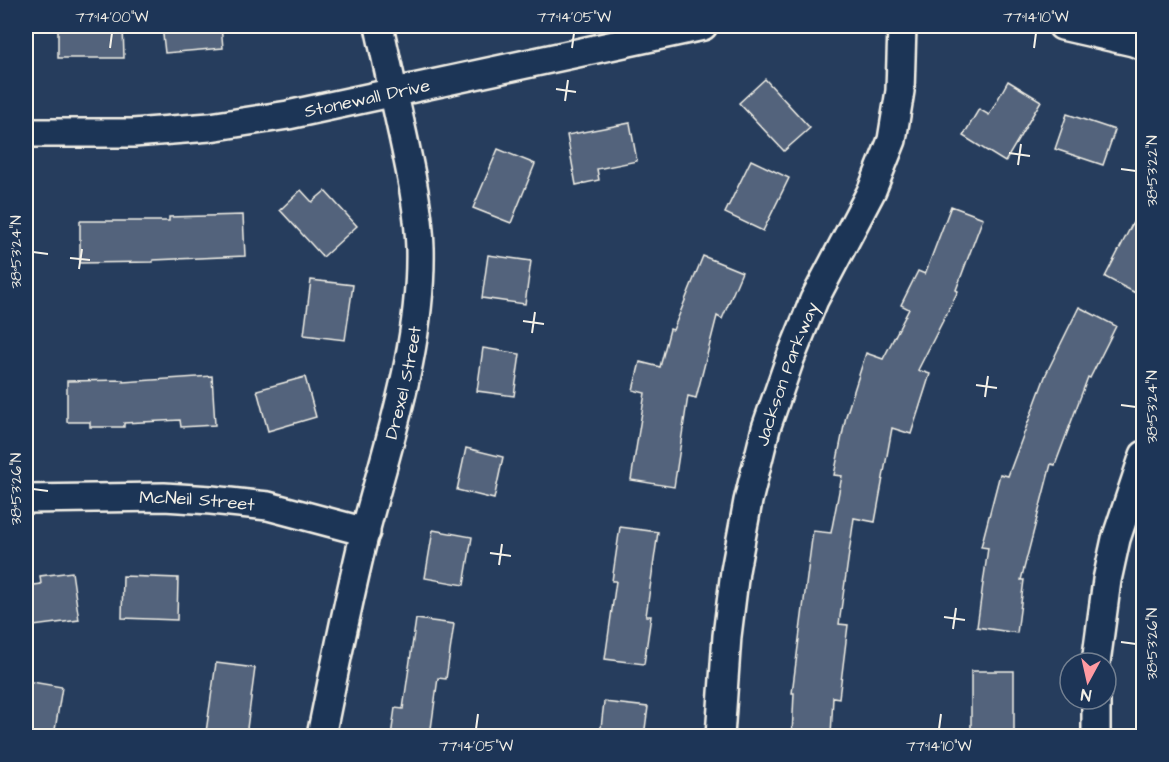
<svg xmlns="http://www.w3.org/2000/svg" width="1169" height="762" font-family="'Architects Daughter',sans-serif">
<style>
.building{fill:#52647b;stroke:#f4f1e8;stroke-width:1.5}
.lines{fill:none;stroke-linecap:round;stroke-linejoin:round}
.minor-casing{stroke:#f4f1e8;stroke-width:32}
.minor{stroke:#1d3557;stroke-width:27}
.ticks{fill:none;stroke:#f4f1e8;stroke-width:2}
.labels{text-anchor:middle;stroke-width:4.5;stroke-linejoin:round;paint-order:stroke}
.street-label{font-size:18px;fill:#f4f1e8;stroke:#1d3557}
.neatline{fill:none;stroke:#f4f1e8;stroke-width:2}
.ticks-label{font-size:15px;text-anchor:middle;fill:#f4f1e8}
</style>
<rect width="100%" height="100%" fill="#263d5d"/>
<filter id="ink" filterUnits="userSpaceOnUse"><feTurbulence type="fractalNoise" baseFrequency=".0167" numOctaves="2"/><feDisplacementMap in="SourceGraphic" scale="12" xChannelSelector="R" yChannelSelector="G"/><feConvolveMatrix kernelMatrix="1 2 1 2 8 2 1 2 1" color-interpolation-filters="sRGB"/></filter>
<g filter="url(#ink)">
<g class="building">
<polygon points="58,26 123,26 124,58 58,58"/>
<polygon points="162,26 221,26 223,48 165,53"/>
<polygon points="765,79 810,128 784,151 739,103"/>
<polygon points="1008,81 1041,101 1005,162 963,136 979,109 989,115"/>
<polygon points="1067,114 1115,130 1103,165 1055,149"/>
<polygon points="630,123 637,161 597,169 599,180 576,185 567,135"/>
<polygon points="498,149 535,164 511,223 473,208"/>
<polygon points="751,160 789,178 763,231 725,213"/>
<polygon points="301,190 312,202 325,191 357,226 323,257 280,210"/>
<polygon points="1143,203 1143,297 1105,277"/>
<polygon points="951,206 983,218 956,290 958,291 918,370 930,374 911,434 892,428 875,522 854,518 839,624 848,625 839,698 833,697 831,736 792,736 794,693 792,693 813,531 831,533 842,476 834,475 846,416 866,353 883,359 909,309 901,305 918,271 925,274"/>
<polygon points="243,215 245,256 153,260 153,262 80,263 80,221 169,221 169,217"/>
<polygon points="488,255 531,261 525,304 482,298"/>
<polygon points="703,256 742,272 722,319 717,316 696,398 688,396 674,487 631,480 645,393 633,390 640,362 660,367 670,329 673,330"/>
<polygon points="311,280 353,285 345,340 304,335"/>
<polygon points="1079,307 1116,326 1090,378 1088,377 1055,465 1051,464 1021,580 1024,580 1017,633 977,627 988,548 981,547 1000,474 1008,476 1046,374"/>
<polygon points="483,348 520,354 514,396 477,391"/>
<polygon points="212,376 215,425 181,427 180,420 124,423 124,427 90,427 90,422 67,422 67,381 123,380 123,382"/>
<polygon points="305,377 316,417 268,431 257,390"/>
<polygon points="466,448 503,457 494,499 457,490"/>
<polygon points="620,527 658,532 646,616 651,616 644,664 605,659 616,581 612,581"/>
<polygon points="433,530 472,537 464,585 425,578"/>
<polygon points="72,572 79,620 26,627 26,586 41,584 40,576"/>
<polygon points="123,576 178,578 177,620 122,618"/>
<polygon points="416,619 454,624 446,679 438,678 430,736 391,736 395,708 403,709"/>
<polygon points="216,663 255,668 246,736 206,732"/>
<rect x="971" y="671" width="43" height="65"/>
<polygon points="26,681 62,687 54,736 26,734"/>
<polygon points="604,702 648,707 644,736 600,736"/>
</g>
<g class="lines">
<defs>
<g id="minor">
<polyline points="1062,26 1133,42 1144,46"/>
<path id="s1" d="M26,133H133L210,127L288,115L703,26"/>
<path id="s2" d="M26,499L164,497L211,500L268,506L366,532"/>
<polyline points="1096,663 1107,580 1116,539 1144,455"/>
<polyline points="1096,699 1096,736"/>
<path id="s3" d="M321,736C335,668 348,600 365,532C389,439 422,347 420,248C419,211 411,173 403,136C395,99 387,62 379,26"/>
<path id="s4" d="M720,736L727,636L735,571L748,501L766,428L790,359L814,300L872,190L892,140L900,91L902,26"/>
</g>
</defs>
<use href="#minor" class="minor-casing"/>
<use href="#minor" class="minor"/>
</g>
</g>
<path class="ticks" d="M110,48L112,33M572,48L574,33M1034,48L1036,33M556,89L576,92M565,101L568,80M1009,153L1030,156M1018,165L1021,144M1121,169L1136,171M33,252L48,254M70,258L90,260M79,269L82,249M523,321L544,324M532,333L535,312M976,385L997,388M985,397L988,376M1121,405L1136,407M33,489L48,491M490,553L511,556M499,565L502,544M944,617L965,620M953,629L956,608M1121,642L1136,644M476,729L478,714M939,729L941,714"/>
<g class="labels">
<g class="street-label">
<text dy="6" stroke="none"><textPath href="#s1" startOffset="344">Stonewall Drive</textPath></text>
<text dy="6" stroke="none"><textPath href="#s4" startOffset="370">Jackson Parkway</textPath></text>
<text dy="6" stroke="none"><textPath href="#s3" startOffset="363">Drexel Street</textPath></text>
<text dy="6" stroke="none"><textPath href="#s2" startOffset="171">McNeil Street</textPath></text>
</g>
</g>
<rect width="1169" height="762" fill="none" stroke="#1d3557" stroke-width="66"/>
<g transform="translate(1088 681) rotate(188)"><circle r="28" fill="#1d3557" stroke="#738091" stroke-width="1.5"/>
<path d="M0-4.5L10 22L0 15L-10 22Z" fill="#ff9aa2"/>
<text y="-9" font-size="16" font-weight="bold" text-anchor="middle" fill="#f4f1e8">N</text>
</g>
<rect x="33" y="33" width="1103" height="696" class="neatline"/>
<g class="ticks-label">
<text x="112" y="22">77°14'00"W</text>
<text x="574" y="22">77°14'05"W</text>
<text x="1036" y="22">77°14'10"W</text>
<text transform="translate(1152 171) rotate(-90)" y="5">38°53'22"N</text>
<text transform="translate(16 252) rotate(-90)" y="5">38°53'24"N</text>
<text transform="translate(1152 407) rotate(-90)" y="5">38°53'24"N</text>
<text transform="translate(16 489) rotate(-90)" y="5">38°53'26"N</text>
<text transform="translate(1152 644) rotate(-90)" y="5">38°53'26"N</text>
<text x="476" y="751">77°14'05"W</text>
<text x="939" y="751">77°14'10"W</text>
</g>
</svg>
